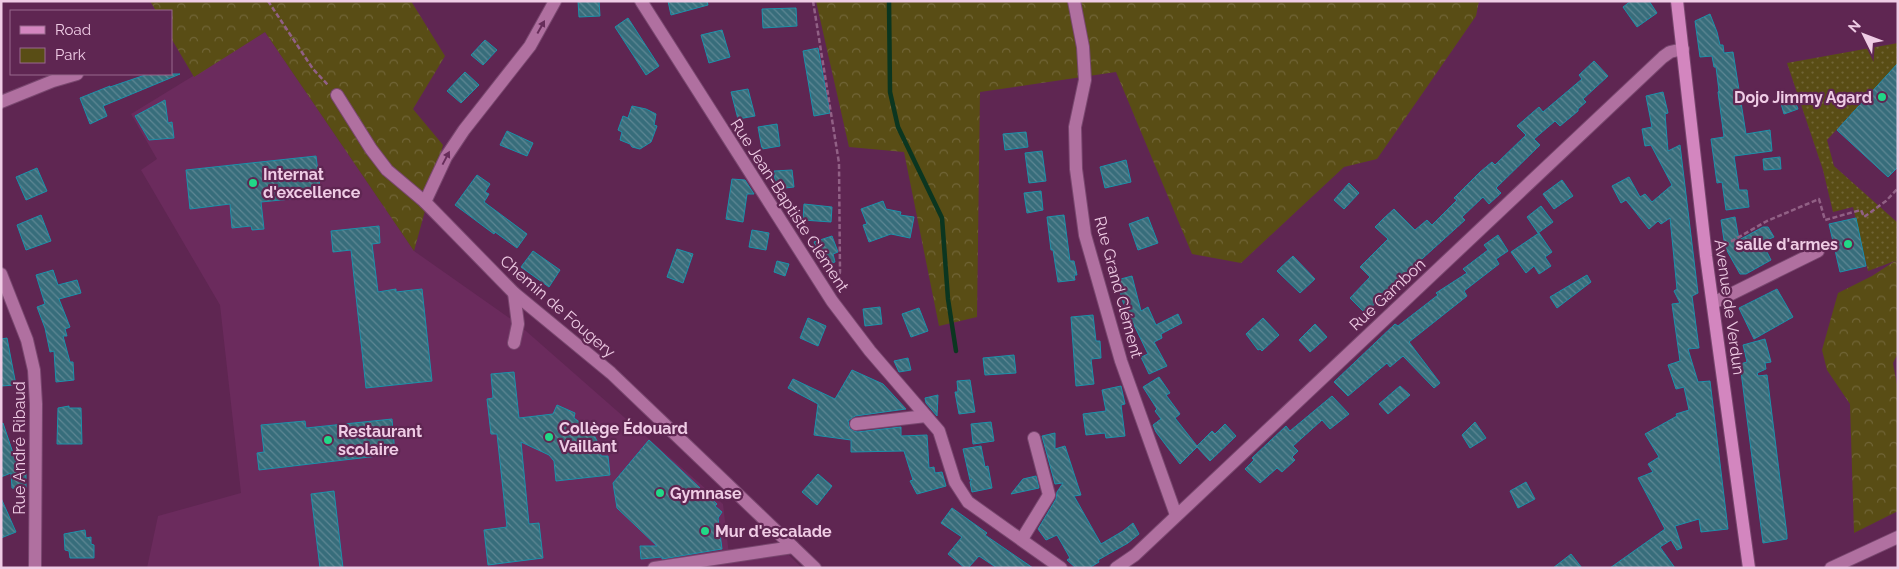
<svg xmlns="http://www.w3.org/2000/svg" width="1899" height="569" font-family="Raleway,sans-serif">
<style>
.built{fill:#6b2b5d}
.green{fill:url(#green-dots)}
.forest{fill:url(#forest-crowns)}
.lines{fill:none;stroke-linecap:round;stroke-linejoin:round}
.stream{stroke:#0b3620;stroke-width:4.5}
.building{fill:url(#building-back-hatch);stroke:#1c91aa}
.minor-casing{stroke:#79476f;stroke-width:14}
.major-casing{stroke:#79476f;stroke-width:14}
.path{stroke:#916085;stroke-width:2.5;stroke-dasharray:5 2.5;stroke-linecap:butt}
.minor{stroke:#b070a0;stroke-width:12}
.major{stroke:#d386bf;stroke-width:12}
.oneway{fill:#672d5a}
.poi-dot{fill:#21d887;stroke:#5f2652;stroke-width:2}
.labels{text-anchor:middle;stroke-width:4.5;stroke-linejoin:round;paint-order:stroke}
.poi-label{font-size:16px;font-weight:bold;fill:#efcce5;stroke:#5f2652;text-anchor:start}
.street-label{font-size:16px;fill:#efcce5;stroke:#5f2652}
</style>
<defs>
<pattern id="green-dots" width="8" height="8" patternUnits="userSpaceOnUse" patternTransform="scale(1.25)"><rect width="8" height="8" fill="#594d15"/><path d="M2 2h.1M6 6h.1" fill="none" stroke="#716537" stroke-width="1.8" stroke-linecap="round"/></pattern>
<pattern id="forest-crowns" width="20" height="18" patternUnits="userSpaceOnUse" patternTransform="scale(1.25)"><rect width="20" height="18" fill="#594d15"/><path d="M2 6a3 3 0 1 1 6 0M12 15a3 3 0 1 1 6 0" fill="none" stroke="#716537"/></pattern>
<pattern id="building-back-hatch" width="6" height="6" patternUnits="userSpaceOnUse" patternTransform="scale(1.25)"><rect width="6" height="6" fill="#376d7b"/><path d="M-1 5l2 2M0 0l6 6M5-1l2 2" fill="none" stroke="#5e8794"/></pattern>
</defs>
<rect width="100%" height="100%" fill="#5f2652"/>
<polygon class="built" points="265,32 414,251 518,324 723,504 730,563 788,554 802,568 147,568 158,516 241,493 220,305 141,170 157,159 131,114"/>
<polygon class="green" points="1898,43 1898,63 1827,140 1834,166 1898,223 1898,265 1895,261 1868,271 1853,207 1833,212 1823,170 1787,63"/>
<g class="forest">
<polygon points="150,1 411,1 445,56 413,109 443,145 414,251 265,32 194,77 171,38 171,11 156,11"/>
<polygon points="816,1 1479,1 1476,16 1377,159 1344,167 1241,263 1192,254 1116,72 980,92 977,317 939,326 904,152 849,147"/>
<polygon points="1895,261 1898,265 1898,353 1893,363 1898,391 1898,511 1854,533 1850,404 1827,370 1822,350 1838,293 1872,276"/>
</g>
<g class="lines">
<polyline class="stream" points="889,1 890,92 898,127 942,218 948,299 956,351"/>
</g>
<g class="building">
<polygon points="578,1 599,1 600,16 579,17"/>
<polygon points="668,1 707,1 708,5 671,15"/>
<polygon points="1631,1 1649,1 1657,13 1637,27 1623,7"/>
<polygon points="796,8 797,26 763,28 762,9"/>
<polygon points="1710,14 1717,32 1720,45 1723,45 1724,53 1733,52 1746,134 1770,130 1772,151 1734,156 1739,190 1747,190 1749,207 1726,210 1722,182 1717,183 1711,139 1724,137 1718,92 1719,91 1716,67 1714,67 1712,56 1700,57 1695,21"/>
<polygon points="628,18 659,66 646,75 615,27"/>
<polygon points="722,30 730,57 709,63 701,35"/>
<polygon points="485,40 497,50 483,65 471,55"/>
<polygon points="818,48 830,113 814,116 803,51"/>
<polygon points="1594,61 1608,76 1583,99 1586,102 1578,109 1578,111 1560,126 1555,121 1534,139 1540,145 1496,188 1501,193 1489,204 1483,197 1462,217 1465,220 1402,277 1407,282 1390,297 1386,293 1365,313 1350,298 1370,277 1360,267 1388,239 1375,227 1384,218 1394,209 1415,230 1427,220 1432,225 1457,200 1454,198 1480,172 1492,162 1495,165 1526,135 1517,126 1539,107 1543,112 1582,79 1579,75"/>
<polygon points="1898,63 1898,167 1888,177 1837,130"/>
<polygon points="465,72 479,85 461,103 447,91"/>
<polygon points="148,74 180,74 103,106 107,116 90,124 80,98 110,86 110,87"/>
<polygon points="748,89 755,116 738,119 731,92"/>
<polygon points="1663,92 1668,113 1665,114 1668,151 1680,145 1698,293 1692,296 1699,348 1688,349 1698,382 1710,381 1728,529 1701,532 1699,519 1675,526 1682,548 1677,550 1671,540 1660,547 1675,568 1610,568 1665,529 1638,478 1653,472 1648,464 1659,457 1645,434 1677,416 1676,414 1689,410 1684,387 1676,389 1668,365 1680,361 1672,304 1680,303 1674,291 1677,289 1670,218 1661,224 1658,221 1649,229 1626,200 1621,203 1612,186 1629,177 1640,197 1645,194 1652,202 1672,185 1651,145 1645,146 1642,129 1652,127 1646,96"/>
<polygon points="1793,96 1798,109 1784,114 1780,100"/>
<polygon points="165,100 168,123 172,122 174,138 149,140 135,116"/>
<polygon points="632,106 646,109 656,114 654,125 657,126 651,142 640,149 632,147 630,144 620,140 622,132 618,130 623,116 628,118"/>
<polygon points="777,124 780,146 762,149 758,127"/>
<polygon points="507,131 533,143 527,156 500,145"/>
<polygon points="1026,132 1028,147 1005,150 1003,134"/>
<polygon points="1042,151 1046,181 1029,183 1025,153"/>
<polygon points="316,156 321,196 261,202 264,229 252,230 251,226 232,228 230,204 190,209 186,170"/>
<polygon points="1780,157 1781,169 1764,170 1763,159"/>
<polygon points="1126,160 1131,182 1105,188 1100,167"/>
<polygon points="37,168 47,191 26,200 16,177"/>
<polygon points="792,170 794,187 776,189 774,171"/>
<polygon points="477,175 490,184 485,192 489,194 484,202 527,234 517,248 495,232 494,234 455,205"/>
<polygon points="732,179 745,180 754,194 747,194 743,222 726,219"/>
<polygon points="1562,180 1573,196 1554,209 1543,194"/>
<polygon points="1349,183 1359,193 1344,209 1334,200"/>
<polygon points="1041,191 1043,210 1027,213 1024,193"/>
<polygon points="883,201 886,209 901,212 900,215 914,217 910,238 891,234 869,242 863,225 867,224 861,209"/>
<polygon points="804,204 832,207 831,222 803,220"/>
<polygon points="1541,206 1553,222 1538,233 1527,217"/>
<polygon points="41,215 51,241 26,250 17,225"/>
<polygon points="1064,215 1070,261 1074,261 1077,275 1074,275 1075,280 1058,282 1053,250 1051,250 1047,217"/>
<polygon points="1148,217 1158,243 1138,250 1129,224"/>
<polygon points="1735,217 1739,240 1763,227 1768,227 1774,237 1762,242 1771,260 1746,274 1740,274 1725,247 1721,220"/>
<polygon points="1856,218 1866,266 1840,272 1829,224"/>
<polygon points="379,226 380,243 372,244 378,292 396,289 396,292 422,289 432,381 366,388 351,250 333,252 331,231"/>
<polygon points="752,230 769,233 766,250 749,247"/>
<polygon points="1539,233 1552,252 1545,257 1551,266 1539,274 1534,266 1526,273 1511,252"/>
<polygon points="1498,235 1508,251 1496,259 1499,264 1464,291 1467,296 1409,342 1440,383 1434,388 1403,356 1390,367 1387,363 1348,396 1334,382 1395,324 1398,326 1438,295 1436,293 1467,273 1463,269 1488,250 1484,245"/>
<polygon points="832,236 838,252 833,254 835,262 824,265 814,242"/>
<polygon points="677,249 693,254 683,283 667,277"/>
<polygon points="533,251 560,270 549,287 521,267"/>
<polygon points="1293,256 1315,279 1300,293 1277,271"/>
<polygon points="777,261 789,264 785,276 774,272"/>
<polygon points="53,270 58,285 77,280 81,293 59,299 70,327 65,329 67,336 63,336 70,362 73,362 74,380 56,382 54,351 50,352 45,328 37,307 45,304 36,275"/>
<polygon points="1587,275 1591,282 1557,308 1550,297"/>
<polygon points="1132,276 1141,311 1148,307 1156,325 1178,314 1182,323 1161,334 1162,338 1154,342 1167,366 1149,374 1141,357 1148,354 1123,302 1117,280"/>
<polygon points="1777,289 1793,317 1754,339 1739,308"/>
<polygon points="880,307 882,324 865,326 863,309"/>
<polygon points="919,308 928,331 911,337 902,314"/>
<polygon points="1093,315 1096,341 1100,341 1101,358 1091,359 1094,384 1076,386 1071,317"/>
<polygon points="808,318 826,326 818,346 800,338"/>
<polygon points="1263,318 1279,335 1262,351 1260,349 1258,350 1246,334"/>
<polygon points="1315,324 1327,337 1310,352 1299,340"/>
<polygon points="7,338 16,385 1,386 1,339"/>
<polygon points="1765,339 1771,362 1765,363 1766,369 1757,373 1758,376 1767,375 1787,535 1787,539 1763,543 1740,364 1747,362 1743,345"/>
<polygon points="1014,355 1016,373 985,375 983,358"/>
<polygon points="908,358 911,370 899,372 894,361"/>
<polygon points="852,370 883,384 906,409 855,416 848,421 850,429 857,432 901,427 901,436 927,435 929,468 934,467 935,473 942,472 946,486 917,494 910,481 913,480 904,451 851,452 851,440 814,435 818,404 788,388 793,379 835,399"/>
<polygon points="514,372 519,418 553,414 557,405 575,413 574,418 590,430 595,437 599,445 601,456 608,456 610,475 556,481 554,461 549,455 521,442 529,524 539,523 543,558 488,565 484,530 507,527 497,434 491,434 487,399 493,398 491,374"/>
<polygon points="1159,377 1170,393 1166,395 1180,414 1175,418 1197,446 1212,431 1215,434 1225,424 1236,436 1210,461 1197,447 1180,464 1156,432 1153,425 1161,419 1155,411 1157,409 1143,387"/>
<polygon points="970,380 975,412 959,414 955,392 958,392 957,381"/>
<polygon points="1121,386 1125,404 1121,405 1125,436 1106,438 1105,433 1086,435 1083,414 1106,411 1102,390"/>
<polygon points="1400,386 1410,395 1388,414 1379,404"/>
<polygon points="938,395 937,416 926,403 925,398"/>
<polygon points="1332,396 1349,414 1330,429 1322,420 1293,446 1298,451 1292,457 1295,460 1282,472 1277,468 1260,483 1245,469 1254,460 1252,458 1286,426 1290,431"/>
<polygon points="69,406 69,408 81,408 82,444 57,444 58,408"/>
<polygon points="392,419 395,454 259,470 257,453 264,452 261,425 305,421 306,428"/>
<polygon points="991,422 994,441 973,444 971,424"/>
<polygon points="1475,422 1486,438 1470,448 1462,435"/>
<polygon points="3,423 18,468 26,468 26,489 12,488 11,473 1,477 1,424"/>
<polygon points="1055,433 1055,449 1065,446 1081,495 1074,496 1101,544 1123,531 1133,523 1139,534 1128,543 1098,560 1099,562 1089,568 1076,568 1067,560 1070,558 1057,535 1046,540 1038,529 1056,499 1057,492 1063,483 1055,484 1042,436"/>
<polygon points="649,440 717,504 715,506 722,512 718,518 722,549 662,559 662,557 641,559 640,546 657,546 617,508 613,483"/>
<polygon points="981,446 985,467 988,466 992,488 972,492 970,482 972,479 970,480 963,449"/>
<polygon points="818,474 832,486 817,505 802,492"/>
<polygon points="1036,476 1039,488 1011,494 1023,479"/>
<polygon points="1526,482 1535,499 1518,508 1510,491"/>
<polygon points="334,491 343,568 320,568 311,494"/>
<polygon points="1,498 16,532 1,538"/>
<polygon points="952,508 987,533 985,535 1033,568 997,568 979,556 968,568 965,568 948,554 962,537 941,523"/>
<polygon points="85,530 86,538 91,537 91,544 94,545 94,558 70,558 69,551 65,550 64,534"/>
<polygon points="1571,554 1582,568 1553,568"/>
</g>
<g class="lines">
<defs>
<g id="minor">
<polyline points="641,1 832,301 870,351 939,431 955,482 968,502 1061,568"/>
<polyline points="1074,1 1083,47 1085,80 1075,127 1076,169 1085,235 1121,361 1176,515"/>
<polyline points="337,95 371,149 387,170 425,202 514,293 611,373 815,568"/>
<polyline points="1,102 53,81 77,74"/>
<polyline points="425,202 446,157 464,130 530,46 555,1"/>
<polyline points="1,274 27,340 34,370 36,404 35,568"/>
<polyline points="514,293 518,324 514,343"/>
<polyline points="1713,303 1818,251"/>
<polyline points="856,424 926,416"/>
<polyline points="1022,539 1049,495 1034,438"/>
<polyline points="654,568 793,547"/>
<polyline points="1116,568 1135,555 1663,57 1670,52 1683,49"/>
<polyline points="1831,568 1898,537"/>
</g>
<polyline id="major" points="1677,1 1706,256 1749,568"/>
</defs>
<use href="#minor" class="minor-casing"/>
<use href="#major" class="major-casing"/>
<g class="path">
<polyline points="268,1 313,69 328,85"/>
<polyline points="813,1 839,163 840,272 837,283"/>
<polyline points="1718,249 1767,221 1819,199 1825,220 1861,210 1864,217 1886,201 1898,188"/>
</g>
<use href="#minor" class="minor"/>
<use href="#major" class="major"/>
</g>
<defs><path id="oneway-solid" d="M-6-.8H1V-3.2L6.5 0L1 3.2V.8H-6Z" transform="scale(1.25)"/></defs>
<g class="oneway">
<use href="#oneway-solid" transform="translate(541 27) rotate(-61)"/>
<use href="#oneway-solid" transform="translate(446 158) rotate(-62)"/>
</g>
<g class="poi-dot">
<circle cx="1882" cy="97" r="5"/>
<circle cx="253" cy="183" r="5"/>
<circle cx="1848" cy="244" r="5"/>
<circle cx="549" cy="437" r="5"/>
<circle cx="328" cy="440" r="5"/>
<circle cx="660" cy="493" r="5"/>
<circle cx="705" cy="531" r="5"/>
</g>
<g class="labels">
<g class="poi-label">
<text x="1872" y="103" text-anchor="end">Dojo Jimmy Agard</text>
<text x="263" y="180">Internat<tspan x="263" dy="18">d'excellence</tspan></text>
<text x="1838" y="250" text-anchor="end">salle d'armes</text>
<text x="559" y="434">Collège Édouard<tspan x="559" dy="18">Vaillant</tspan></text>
<text x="338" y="437">Restaurant<tspan x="338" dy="18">scolaire</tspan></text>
<text x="670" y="499">Gymnase</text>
<text x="715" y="537">Mur d'escalade</text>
</g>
<g class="street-label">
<text transform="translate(790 205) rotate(57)" y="6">Rue Jean-Baptiste Clément</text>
<text transform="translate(1119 287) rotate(75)" y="6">Rue Grand Clément</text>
<text transform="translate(1387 294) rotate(-43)" y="6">Rue Gambon</text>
<text transform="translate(558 306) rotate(41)" y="6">Chemin de Fougery</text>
<text transform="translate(1730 307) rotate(82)" y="6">Avenue de Verdun</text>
<text transform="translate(19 448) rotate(-90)" y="6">Rue André Ribaud</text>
</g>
</g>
<rect width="1899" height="569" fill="none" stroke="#efcce5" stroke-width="5"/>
<rect x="10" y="10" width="162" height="65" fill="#5f2652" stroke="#99688d"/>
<rect x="20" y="26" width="25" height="8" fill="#d386bf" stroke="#99688d"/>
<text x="55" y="35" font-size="15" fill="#efcce5">Road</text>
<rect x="20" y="48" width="25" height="15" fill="#594d15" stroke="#99688d"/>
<text x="55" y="60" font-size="15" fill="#efcce5">Park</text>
<g transform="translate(1864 35) rotate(312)" stroke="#5f2652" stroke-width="4" paint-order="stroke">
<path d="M0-4L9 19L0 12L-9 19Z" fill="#efcce5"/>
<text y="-8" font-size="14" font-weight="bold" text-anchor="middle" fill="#efcce5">N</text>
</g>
</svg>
